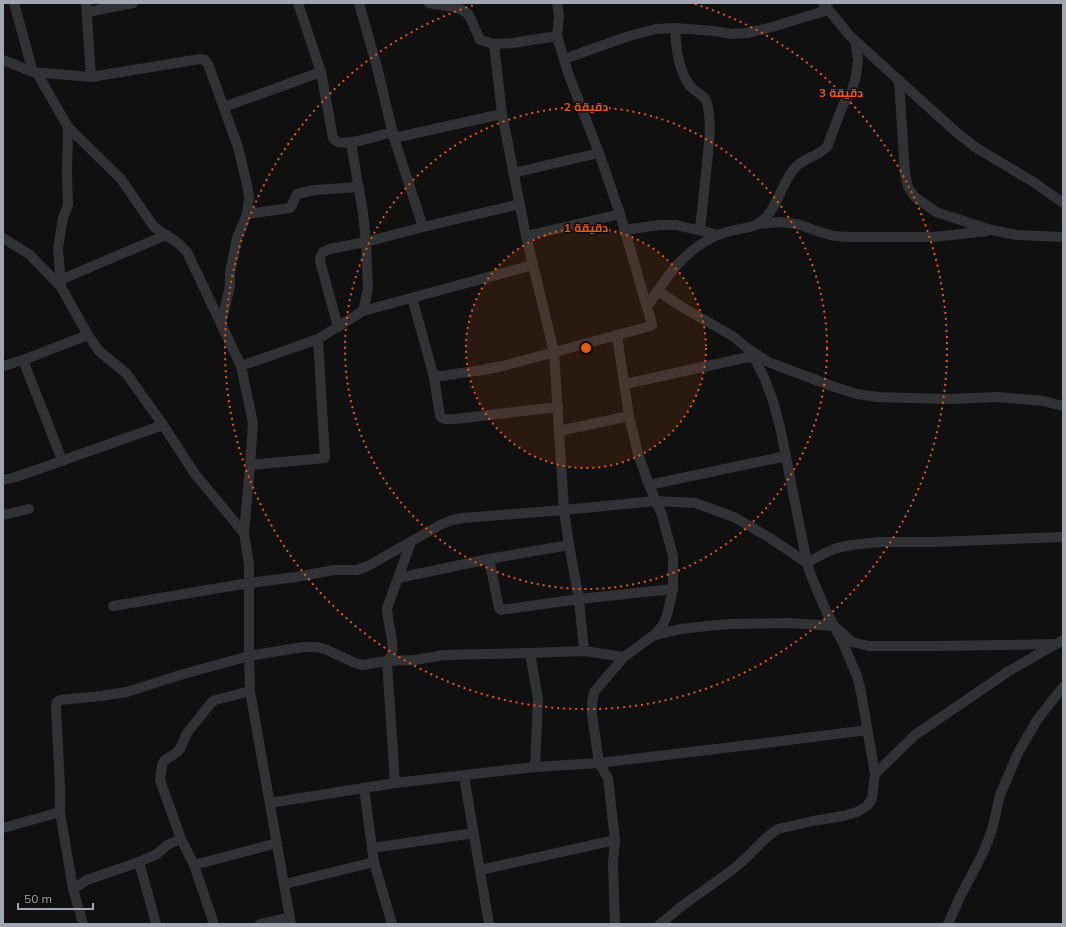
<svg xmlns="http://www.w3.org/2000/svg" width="1066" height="927" font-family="Mulish,Cairo,sans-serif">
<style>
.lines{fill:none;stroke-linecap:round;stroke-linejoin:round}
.street{stroke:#313236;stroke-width:10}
.ring{fill:none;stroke:#e8590c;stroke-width:2;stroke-dasharray:2 4}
.centre{fill:#e8590c;stroke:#0b0b0c;stroke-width:2}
.ring-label{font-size:12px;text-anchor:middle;font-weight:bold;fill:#e8590c;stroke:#0b0b0c;stroke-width:3;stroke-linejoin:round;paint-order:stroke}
</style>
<rect width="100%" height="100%" fill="#101011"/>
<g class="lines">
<g class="street">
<polyline points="14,3 33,72"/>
<polyline points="86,3 91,77"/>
<path d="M298,3L321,72L333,138C335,140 335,141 338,142C349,146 380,135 393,132"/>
<polyline points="359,3 377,67 394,138 423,227"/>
<path d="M429,3C442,7 458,4 469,15L480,40L494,44L513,43L557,36"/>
<polyline points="823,3 850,36 956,132 975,147 1035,183 1063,203"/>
<polyline points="87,12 133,3"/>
<path d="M675,28C676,47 678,70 690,86C695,92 705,95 707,103C712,121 709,144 707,163C705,186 702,208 700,230"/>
<polyline points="494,44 502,114 526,236 554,352 564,510 569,545 579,599 584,651"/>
<polyline points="564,59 629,36 656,29 675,28 713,31 732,34 747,33 765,29 828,10"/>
<polyline points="3,60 33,72 91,77 200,59 205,60 208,64 238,147 247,185 249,198 247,214 237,238 230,273 230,286 221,324"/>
<polyline points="37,73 68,127 121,179 154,227 178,243 187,252 241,366 253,423 250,465 244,533"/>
<polyline points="899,80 905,174 908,187 915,197 936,212 991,230 1017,235 1063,237"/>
<polyline points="224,107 321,72"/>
<polyline points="394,138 502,114"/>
<polyline points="351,143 363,213 366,242 368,289 363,311"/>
<polyline points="513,173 599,153"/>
<polyline points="247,214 290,208 292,205 297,194 315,190 359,187"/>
<polyline points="759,224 779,222 797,224 820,232 834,236 849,237 934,237 987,231"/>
<polyline points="624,230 660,225 676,225 719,235"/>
<polyline points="526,236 620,214"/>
<polyline points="3,238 29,254 61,287 88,335 99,351 126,373 163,425 195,474 244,533 249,564 249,656 250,691 291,924"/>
<polyline points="60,280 166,235"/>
<polyline points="61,287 58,248 63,218 68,205 67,175 68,127"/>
<polyline points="658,291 682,307 734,337 748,349 753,356 764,377 773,401 780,427 807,563 810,573 826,611 843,643 857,676 861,692 875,774 872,799 867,806 857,812 843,816 813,821 778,829 767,837 746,858 732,870 682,906 660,924"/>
<path d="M412,298L434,377L440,416C443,421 450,419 455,419L558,407"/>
<path d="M647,307C666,278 683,250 718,235C729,230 742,229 754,226C775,217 780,187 793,170C801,159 817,157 827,147L843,105L852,90L856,76L858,60L855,40"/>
<polyline points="338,327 320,261 321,255 323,252 330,249 366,242 423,227 520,204"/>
<polyline points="750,350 768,362 832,386 857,394 878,397 908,398 950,399 998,397 1043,401 1063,406"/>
<polyline points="23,360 62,460"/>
<polyline points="3,366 23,360 88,335"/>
<polyline points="241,366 318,339 363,311 533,265"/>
<polyline points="434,377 482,370 503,366 647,327 652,325 651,321 620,214 599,153 568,73 557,36 559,16 557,3"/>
<polyline points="625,384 753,356"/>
<polyline points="559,431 629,416"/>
<polyline points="250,465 325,458 318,339"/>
<polyline points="3,480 16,477 163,425"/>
<polyline points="649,485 786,456"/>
<polyline points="3,515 29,509"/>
<polyline points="489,559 499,608 501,610 579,599 673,589"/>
<polyline points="398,578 489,559 569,545"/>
<polyline points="113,606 249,583 296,577 334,570 357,570 368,566 440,525 452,520 463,518 564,510 655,501 695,503 734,517 770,538 807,563 825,553 837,548 851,545 881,542 934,542 1063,537"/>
<polyline points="654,635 681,629 707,626 731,624 790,623 834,626 852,642 869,646 935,646 1057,644"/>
<polyline points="530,653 538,699 535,767"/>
<polyline points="875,774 915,735 1009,671 1063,640"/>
<polyline points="464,776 489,924"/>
<path d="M395,783L387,661C389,659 392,657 392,653C395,643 387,621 387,608L411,542"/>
<polyline points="364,788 374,862 392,924"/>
<polyline points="270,803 395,783 535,767 599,763 758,744 867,730"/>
<polyline points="3,828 60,812"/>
<polyline points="372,848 474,833"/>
<polyline points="139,862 156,924"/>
<polyline points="194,865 277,843"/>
<polyline points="480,870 615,840"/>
<polyline points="285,884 374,862"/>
<polyline points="73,889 87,880 139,862 157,854 167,845 181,839"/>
<polyline points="83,924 73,889 60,812 60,787 56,706 57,702 60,700 101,696 127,692 180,675 249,656 303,647 316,647 325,649 355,663 362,665 387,661 414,660 445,655 530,653 584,651 624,657"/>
<polyline points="214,924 194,865 181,839 160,780 162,765 165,760 176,753 180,749 187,733 211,703 215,700 250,691"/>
<polyline points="260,924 290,917"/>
<polyline points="615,924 613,864 615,840 608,778 599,763 592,714 592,703 594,692 624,657 654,635 663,625 667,615 673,589 673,556 662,515 649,485 638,454 629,416 617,335"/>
<polyline points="948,924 960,897 983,853 992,830 1000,795 1018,753 1037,720 1063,687"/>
</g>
</g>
<circle cx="586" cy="348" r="120" fill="#e8590c" fill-opacity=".12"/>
<g class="ring">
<circle cx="586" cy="348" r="120"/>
<circle cx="586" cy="348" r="241"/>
<path d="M695 4A361 361 0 1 1 477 4"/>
</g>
<circle cx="586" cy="348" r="6" class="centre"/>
<g class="ring-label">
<text x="841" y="97">3 دقيقة</text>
<text x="586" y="111">2 دقيقة</text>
<text x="586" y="232">1 دقيقة</text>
</g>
<rect width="1066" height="927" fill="none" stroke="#a2a6b2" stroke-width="8"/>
<path d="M18 903v6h75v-6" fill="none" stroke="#a2a6b2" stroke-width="2"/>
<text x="24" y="903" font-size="12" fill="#a2a6b2" stroke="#0b0b0c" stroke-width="3" paint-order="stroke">50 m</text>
</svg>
